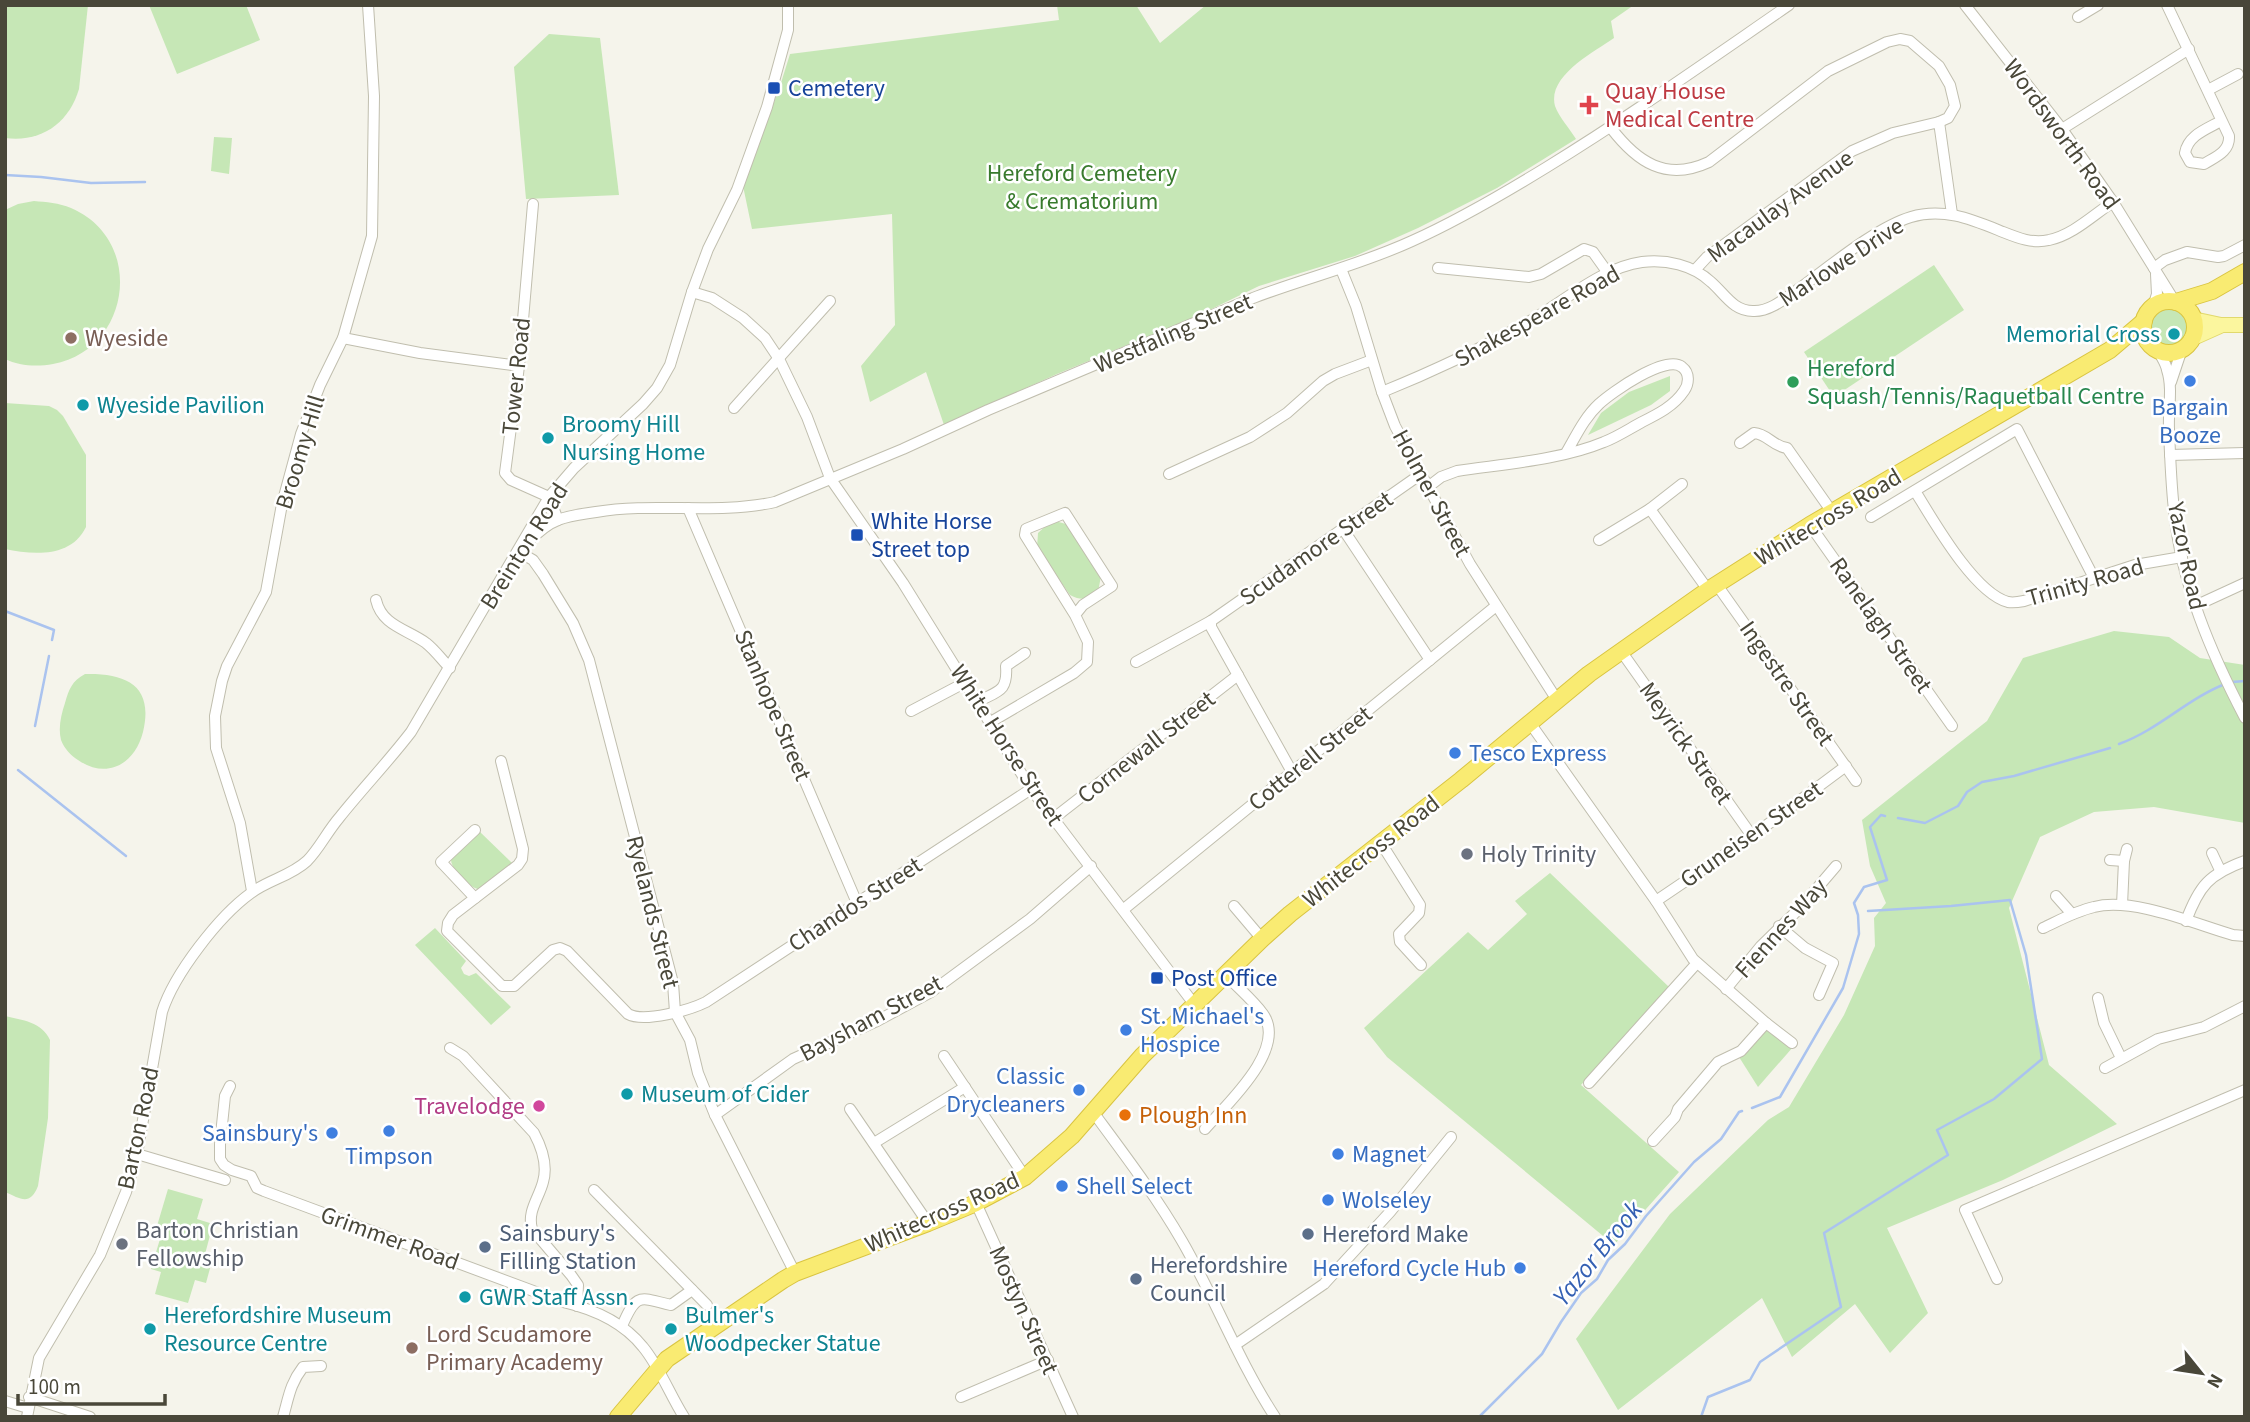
<svg xmlns="http://www.w3.org/2000/svg" width="2250" height="1422" font-family="'Source Sans 3',sans-serif">
<style>
.green{fill:#c6e7b6}
.lines{fill:none;stroke-linecap:round;stroke-linejoin:round}
.stream{stroke:#aac3ef;stroke-width:2.5}
.minor-casing{stroke:#c0beae;stroke-width:12}
.major-casing{stroke:#e1d96d;stroke-width:16}
.highway-casing{stroke:#d9c441;stroke-width:18}
.minor{stroke:#fff;stroke-width:10}
.major{stroke:#fbf69e;stroke-width:14}
.highway{stroke:#f9eb72;stroke-width:16}
.transit-dot{fill:#1a4fb4;stroke:#fff;stroke-width:2.5}
.health-dot{fill:#e0444e;stroke:#fff;stroke-width:2.5}
.culture-dot{fill:#0f9aa8;stroke:#fff;stroke-width:2.5}
.education-dot{fill:#8d6e63;stroke:#fff;stroke-width:2.5}
.shop-dot{fill:#3f7fe0;stroke:#fff;stroke-width:2.5}
.leisure-dot{fill:#2e9e5b;stroke:#fff;stroke-width:2.5}
.worship-dot{fill:#6b7280;stroke:#fff;stroke-width:2.5}
.hotel-dot{fill:#d1479c;stroke:#fff;stroke-width:2.5}
.food-dot{fill:#e8710a;stroke:#fff;stroke-width:2.5}
.service-dot{fill:#5c6f8a;stroke:#fff;stroke-width:2.5}
.labels{text-anchor:middle;stroke-width:5;stroke-linejoin:round;paint-order:stroke}
.transit-label{font-size:24px;fill:#164399;stroke:#fff;text-anchor:start}
.health-label{font-size:24px;fill:#be3a42;stroke:#fff;text-anchor:start}
.street-label{font-size:24px;fill:#494739;stroke:#fff}
.park-label{font-size:24px;fill:#387a2d;stroke:#fff}
.culture-label{font-size:24px;fill:#0d838f;stroke:#fff;text-anchor:start}
.education-label{font-size:24px;fill:#785e54;stroke:#fff;text-anchor:start}
.leisure-label{font-size:24px;fill:#27864d;stroke:#fff;text-anchor:start}
.shop-label{font-size:24px;fill:#366cbe;stroke:#fff;text-anchor:start}
.worship-label{font-size:24px;fill:#5b616d;stroke:#fff;text-anchor:start}
.hotel-label{font-size:24px;fill:#b23c85;stroke:#fff;text-anchor:end}
.food-label{font-size:24px;fill:#c56008;stroke:#fff;text-anchor:start}
.service-label{font-size:24px;fill:#4e5e75;stroke:#fff;text-anchor:start}
.water-label{font-size:26px;font-style:italic;fill:#3460b3;stroke:#fff}
</style>
<rect width="100%" height="100%" fill="#f5f4eb"/>
<g class="green">
<path d="M5,5H88L79,89C69,123 41,143 5,138Z"/>
<polygon points="149,5 246,5 260,40 177,74"/>
<path d="M1057,5H1136L1160,43L1206,5H1634L1611,21L1614,38C1594,52 1547,76 1555,106C1559,117 1570,129 1576,139L1497,188L1418,228L1355,256L1259,286L1195,317L1057,374L944,425L926,372L870,402L861,366L895,325L892,214L752,229L743,186L780,86L790,54L1059,20Z"/>
<polygon points="549,34 600,38 619,195 526,199 514,67"/>
<polygon points="214,137 232,138 229,174 211,171"/>
<path d="M34,201C46,202 59,203 71,208C146,240 131,350 53,364C37,367 19,366 5,359V210L18,204Z"/>
<polygon points="1934,265 1964,310 1834,397 1804,352"/>
<circle cx="2169" cy="327" r="19"/>
<polygon points="1670,376 1670,391 1651,405 1588,435 1601,413 1629,392"/>
<path d="M5,403L49,406L57,410L63,416L86,455V527C71,558 33,555 5,549Z"/>
<path d="M1055,521L1066,524L1101,576L1098,592C1087,600 1082,601 1070,595L1037,548L1038,533L1049,523Z"/>
<polygon points="2114,631 2169,637 2200,658 2245,665 2245,823 2154,807 2094,812 2040,837 2009,908 2049,1065 2117,1124 2003,1180 1887,1228 1928,1313 1890,1353 1855,1304 1792,1357 1762,1298 1618,1410 1576,1339 1670,1214 1768,1120 1789,1107 1844,1015 1875,946 1874,918 1886,903 1870,866 1862,820 1987,721 2023,658"/>
<path d="M85,674C127,673 154,686 143,732C135,764 107,780 78,760C71,756 64,748 61,740C58,728 61,715 65,703C69,689 72,681 85,674Z"/>
<path d="M479,831L512,863L481,890C469,888 452,871 451,860Z"/>
<polygon points="1550,873 1669,987 1581,1085 1679,1172 1614,1245 1387,1057 1364,1028 1468,932 1488,950 1527,914 1515,901"/>
<polygon points="435,928 466,961 461,968 464,974 469,976 476,973 511,1007 491,1025 415,945"/>
<path d="M5,1016C22,1020 42,1022 50,1040L48,1118L38,1186C30,1206 21,1199 5,1192Z"/>
<polygon points="1766,1028 1793,1047 1758,1087 1739,1057"/>
<polygon points="168,1189 203,1199 197,1219 213,1224 204,1258 212,1261 206,1283 195,1280 188,1303 155,1294 161,1272 151,1269 160,1239 154,1236"/>
</g>
<g class="lines">
<g class="stream">
<polyline points="5,175 41,177 91,183 145,182"/>
<polyline points="5,611 54,630 52,640"/>
<polyline points="2232,682 2245,681"/>
<polyline points="35,726 49,656"/>
<path d="M2119,744C2158,730 2187,699 2225,684"/>
<polyline points="18,770 126,856"/>
<polyline points="1898,818 1925,823 1958,806 1967,792 1982,782 2014,776 2110,748"/>
<polyline points="1752,1108 1780,1097 1843,988 1859,934 1858,915 1854,903 1864,887 1887,880 1870,827 1881,815 1885,816"/>
<polyline points="1479,1417 1542,1354 1561,1322 1581,1293 1597,1279 1608,1260 1625,1244 1646,1216 1694,1162 1721,1139 1739,1112 1742,1111"/>
<polyline points="1701,1417 1708,1397 1750,1380 1760,1362 1841,1307 1824,1233 1948,1155 1937,1130 1994,1099 2042,1059 2026,955 2010,900 1951,906 1868,911"/>
</g>
<defs>
<g id="minor">
<polyline points="1965,5 2062,129 2113,202 2175,302"/>
<path d="M2167,5L2229,136C2230,152 2215,157 2204,164L2190,162L2185,153C2188,135 2207,129 2221,121"/>
<polyline points="2078,17 2098,5"/>
<polyline points="2208,90 2238,74"/>
<path d="M1611,128C1637,162 1666,182 1709,162L1828,71L1887,42L1900,39L1910,41L1939,66L1950,85L1955,106L1948,118L1939,122"/>
<polyline points="2062,129 2189,49"/>
<polyline points="533,204 519,366 505,473 511,480 549,497 558,520"/>
<polyline points="1438,268 1529,277 1541,274 1584,249 1593,252 1608,273"/>
<polyline points="2154,268 2165,260 2187,252 2218,257 2224,256 2245,245"/>
<polyline points="1341,269 1356,306 1382,392 1395,426 1470,564 1557,700"/>
<polyline points="1695,270 1707,257 1852,151 1893,133 1939,122 1952,214"/>
<polyline points="692,292 712,298 743,318 765,338 779,359 807,417 830,478 903,583 1031,789 1194,1004"/>
<polyline points="2153,307 2157,294 2156,274"/>
<polyline points="343,338 420,353 519,366"/>
<path d="M2158,350C2161,357 2166,363 2167,370C2173,388 2168,410 2169,429C2170,456 2171,483 2174,510C2181,583 2211,653 2245,718"/>
<polyline points="2171,382 2182,349"/>
<path d="M1382,392C1434,371 1481,349 1530,321C1563,302 1603,267 1642,262C1666,259 1693,265 1711,282C1725,294 1733,311 1753,311C1770,312 1787,297 1800,288C1830,266 1877,227 1911,217C1944,207 1973,220 2003,232C2018,238 2033,244 2049,240C2073,235 2093,215 2113,202"/>
<polyline points="734,408 830,301"/>
<path d="M1740,443L1754,433C1768,434 1772,446 1787,448L1832,512"/>
<polyline points="2170,455 2245,453"/>
<polyline points="1169,474 1250,437 1287,413 1323,381 1335,374 1372,360"/>
<polyline points="1682,484 1650,509 1708,590"/>
<path d="M1428,487L1441,477L1457,471C1503,464 1561,460 1604,442C1617,437 1629,429 1642,422C1658,414 1674,406 1684,391C1689,384 1690,373 1682,367C1666,354 1612,392 1599,404C1584,418 1576,436 1566,453"/>
<path d="M1915,491C1933,520 1974,593 2008,602C2013,603 2019,602 2024,601L2135,565L2182,557"/>
<polyline points="688,508 857,903"/>
<polyline points="1871,517 2017,429 2094,578"/>
<polyline points="1810,525 1952,726"/>
<polyline points="1343,529 1430,660"/>
<polyline points="1599,540 1650,509"/>
<path d="M528,542C537,533 547,524 558,520C570,515 584,514 596,512C655,502 716,515 775,502L903,449L988,410L1253,298C1305,278 1360,265 1412,241C1459,220 1503,194 1547,167C1630,116 1709,60 1789,5"/>
<polyline points="519,552 533,560 543,574 573,623 589,660 673,983 675,1012 690,1040 698,1073 715,1115 795,1273"/>
<polyline points="1717,585 1856,781"/>
<path d="M376,600C382,626 407,629 426,643C435,650 442,660 450,668"/>
<polyline points="2195,606 2245,583"/>
<polyline points="1211,621 1211,627 1292,772"/>
<polyline points="1621,651 1752,836"/>
<polyline points="1136,662 1211,621 1421,474"/>
<path d="M977,702C998,691 1008,692 1006,666L1025,653"/>
<polyline points="911,711 966,682"/>
<polyline points="989,723 1074,673 1087,662 1088,642 1075,615 1025,535 1026,529 1065,513 1112,586 1083,605 1075,615"/>
<polyline points="1530,723 1656,901 1693,959 1766,1023 1792,1043"/>
<path d="M501,761L523,849L522,859L518,865L453,915L448,923L447,931L502,986H514L553,950L560,948L567,951L628,1014C644,1023 690,1010 706,1002L1031,789"/>
<polyline points="1054,818 1238,675"/>
<polyline points="1381,843 1420,905 1419,913 1399,934 1400,942 1421,965"/>
<polyline points="2212,853 2220,870"/>
<polyline points="2110,860 2124,861"/>
<polyline points="252,891 240,823 216,748 215,716 222,681 227,666 266,592 282,504 301,434 320,385 343,338 372,236 374,96 368,5"/>
<polyline points="2056,896 2072,914"/>
<polyline points="475,898 441,862 475,830"/>
<polyline points="1656,901 1752,836 1846,766"/>
<polyline points="2122,905 2124,861 2127,849"/>
<polyline points="1234,906 1262,939"/>
<polyline points="1124,909 1496,606"/>
<path d="M2186,921C2199,886 2209,874 2245,861"/>
<polyline points="1779,926 1805,948 1833,963 1819,995"/>
<path d="M2043,928C2060,920 2076,911 2094,907C2133,897 2195,924 2233,935L2245,936"/>
<polyline points="1726,989 1761,946 1801,907 1836,866"/>
<polyline points="2098,998 2104,1023 2121,1058"/>
<path d="M450,1048L463,1056L534,1133C542,1148 548,1165 543,1182C539,1198 527,1211 532,1229L571,1275L578,1285L577,1306"/>
<polyline points="944,1056 1025,1177"/>
<polyline points="2105,1068 2158,1039 2204,1027 2245,1006"/>
<polyline points="1589,1083 1697,963"/>
<path d="M230,1086L225,1096L220,1144V1159L224,1165L232,1170L251,1176L257,1188L264,1191L563,1302C593,1309 624,1323 643,1347C659,1366 670,1395 684,1417"/>
<polyline points="850,1109 928,1223"/>
<path d="M1093,1112C1124,1154 1156,1196 1182,1241C1215,1298 1239,1362 1275,1417"/>
<polyline points="715,1115 793,1059 877,1021 931,992 1030,919 1091,866"/>
<path d="M1205,1129C1226,1105 1288,1049 1263,1014C1253,1000 1237,987 1225,974"/>
<polyline points="1653,1141 1675,1117 1678,1109 1718,1062 1741,1051 1766,1023"/>
<polyline points="874,1143 965,1087"/>
<polyline points="137,1154 225,1180"/>
<polyline points="594,1190 707,1305"/>
<polyline points="976,1203 1073,1417"/>
<polyline points="1997,1279 1965,1210 2245,1090"/>
<path d="M622,1326C637,1291 640,1298 671,1305L692,1290"/>
<polyline points="1235,1345 1324,1284 1390,1212 1451,1137"/>
<polyline points="29,1397 90,1417"/>
<polyline points="961,1397 1048,1360"/>
<polyline points="5,1401 28,1408"/>
<path d="M27,1417L39,1358L100,1255L126,1192L137,1154L162,1012C174,974 219,916 251,893C268,880 291,876 307,861C319,849 327,832 339,818C362,789 388,762 411,732L549,497L574,468L643,404L657,388L670,365L692,292L708,249L737,190L767,107L788,30V5"/>
<path d="M283,1417C289,1396 290,1384 303,1367L321,1366"/>
</g>
<g id="major">
<polyline points="2193,319 2221,325 2245,325"/>
<polyline points="2191,339 2220,326"/>
</g>
<g id="highway">
<circle cx="2169" cy="327" r="26"/>
<polyline points="2176,302 2212,291 2245,272"/>
<polyline points="618,1417 667,1359 783,1280 795,1273 928,1223 976,1203 1025,1177 1072,1136 1142,1056 1262,939 1290,914 1461,780 1589,674 1708,590 1810,525 2110,350 2144,321"/>
</g>
</defs>
<use href="#minor" class="minor-casing"/>
<use href="#major" class="major-casing"/>
<use href="#highway" class="highway-casing"/>
<use href="#minor" class="minor"/>
<use href="#major" class="major"/>
<use href="#highway" class="highway"/>
</g>
<g class="transit-dot">
<rect x="767" y="81" width="14" height="14" rx="3.5"/>
<rect x="850" y="528" width="14" height="14" rx="3.5"/>
<rect x="1150" y="971" width="14" height="14" rx="3.5"/>
</g>
<path class="health-dot" d="M1585.5 94.5h7v7h7v7h-7v7h-7v-7h-7v-7h7z"/>
<g class="culture-dot">
<circle cx="2174" cy="334" r="7"/>
<circle cx="83" cy="405" r="7"/>
<circle cx="548" cy="438" r="7"/>
<circle cx="627" cy="1094" r="7"/>
<circle cx="465" cy="1297" r="7"/>
<circle cx="150" cy="1329" r="7"/>
<circle cx="671" cy="1329" r="7"/>
</g>
<g class="education-dot">
<circle cx="71" cy="338" r="7"/>
<circle cx="412" cy="1348" r="7"/>
</g>
<g class="shop-dot">
<circle cx="2190" cy="381" r="7"/>
<circle cx="1455" cy="753" r="7"/>
<circle cx="1126" cy="1030" r="7"/>
<circle cx="1079" cy="1090" r="7"/>
<circle cx="389" cy="1131" r="7"/>
<circle cx="332" cy="1133" r="7"/>
<circle cx="1338" cy="1154" r="7"/>
<circle cx="1062" cy="1186" r="7"/>
<circle cx="1328" cy="1200" r="7"/>
<circle cx="1520" cy="1268" r="7"/>
</g>
<circle class="leisure-dot" cx="1793" cy="382" r="7"/>
<g class="worship-dot">
<circle cx="1467" cy="854" r="7"/>
<circle cx="122" cy="1244" r="7"/>
</g>
<circle class="hotel-dot" cx="539" cy="1106" r="7"/>
<circle class="food-dot" cx="1125" cy="1115" r="7"/>
<g class="service-dot">
<circle cx="1308" cy="1234" r="7"/>
<circle cx="485" cy="1247" r="7"/>
<circle cx="1136" cy="1279" r="7"/>
</g>
<g class="labels">
<g class="transit-label">
<text x="788" y="96">Cemetery</text>
<text x="871" y="529">White Horse<tspan x="871" dy="28">Street top</tspan></text>
<text x="1171" y="986">Post Office</text>
</g>
<g class="health-label">
<text x="1605" y="99">Quay House<tspan x="1605" dy="28">Medical Centre</tspan></text>
</g>
<g class="street-label">
<text transform="translate(2062 134) rotate(54)" y="8">Wordsworth Road</text>
<text transform="translate(1780 206) rotate(-36)" y="8">Macaulay Avenue</text>
<text transform="translate(1841 262) rotate(-33)" y="8">Marlowe Drive</text>
<text transform="translate(1537 316) rotate(-29)" y="8">Shakespeare Road</text>
<text transform="translate(1173 333) rotate(-23)" y="8">Westfaling Street</text>
<text transform="translate(516 376) rotate(-84)" y="8">Tower Road</text>
<text transform="translate(300 452) rotate(-73)" y="8">Broomy Hill</text>
<text transform="translate(1432 493) rotate(62)" y="8">Holmer Street</text>
<text transform="translate(1828 517) rotate(-31)" y="8">Whitecross Road</text>
<text transform="translate(524 546) rotate(-58)" y="8">Breinton Road</text>
<text transform="translate(1316 548) rotate(-35)" y="8">Scudamore Street</text>
<text transform="translate(2187 556) rotate(78)" y="8">Yazor Road</text>
<text transform="translate(2085 582) rotate(-16)" y="8">Trinity Road</text>
<text transform="translate(1881 625) rotate(55)" y="8">Ranelagh Street</text>
<text transform="translate(1787 683) rotate(55)" y="8">Ingestre Street</text>
<text transform="translate(773 705) rotate(67)" y="8">Stanhope Street</text>
<text transform="translate(1686 743) rotate(55)" y="8">Meyrick Street</text>
<text transform="translate(1007 745) rotate(57)" y="8">White Horse Street</text>
<text transform="translate(1146 747) rotate(-38)" y="8">Cornewall Street</text>
<text transform="translate(1310 758) rotate(-39)" y="8">Cotterell Street</text>
<text transform="translate(1751 834) rotate(-35)" y="8">Gruneisen Street</text>
<text transform="translate(1371 851) rotate(-38)" y="8">Whitecross Road</text>
<text transform="translate(855 904) rotate(-33)" y="8">Chandos Street</text>
<text transform="translate(653 912) rotate(76)" y="8">Ryelands Street</text>
<text transform="translate(1781 928) rotate(-48)" y="8">Fiennes Way</text>
<text transform="translate(871 1018) rotate(-28)" y="8">Baysham Street</text>
<text transform="translate(138 1128) rotate(-78)" y="8">Barton Road</text>
<text transform="translate(942 1212) rotate(-24)" y="8">Whitecross Road</text>
<text transform="translate(390 1238) rotate(20)" y="8">Grimmer Road</text>
<text transform="translate(1024 1310) rotate(66)" y="8">Mostyn Street</text>
</g>
<g class="park-label">
<text x="1082" y="181">Hereford Cemetery<tspan x="1082" dy="28">&amp; Crematorium</tspan></text>
</g>
<g class="culture-label">
<text x="2160" y="342" text-anchor="end">Memorial Cross</text>
<text x="97" y="413">Wyeside Pavilion</text>
<text x="562" y="432">Broomy Hill<tspan x="562" dy="28">Nursing Home</tspan></text>
<text x="641" y="1102">Museum of Cider</text>
<text x="479" y="1305">GWR Staff Assn.</text>
<text x="164" y="1323">Herefordshire Museum<tspan x="164" dy="28">Resource Centre</tspan></text>
<text x="685" y="1323">Bulmer's<tspan x="685" dy="28">Woodpecker Statue</tspan></text>
</g>
<g class="education-label">
<text x="85" y="346">Wyeside</text>
<text x="426" y="1342">Lord Scudamore<tspan x="426" dy="28">Primary Academy</tspan></text>
</g>
<g class="leisure-label">
<text x="1807" y="376">Hereford<tspan x="1807" dy="28">Squash/Tennis/Raquetball Centre</tspan></text>
</g>
<g class="shop-label">
<text x="2190" y="415" text-anchor="middle">Bargain<tspan x="2190" dy="28">Booze</tspan></text>
<text x="1469" y="761">Tesco Express</text>
<text x="1140" y="1024">St. Michael's<tspan x="1140" dy="28">Hospice</tspan></text>
<text x="1065" y="1084" text-anchor="end">Classic<tspan x="1065" dy="28">Drycleaners</tspan></text>
<text x="318" y="1141" text-anchor="end">Sainsbury's</text>
<text x="1352" y="1162">Magnet</text>
<text x="389" y="1164" text-anchor="middle">Timpson</text>
<text x="1076" y="1194">Shell Select</text>
<text x="1342" y="1208">Wolseley</text>
<text x="1506" y="1276" text-anchor="end">Hereford Cycle Hub</text>
</g>
<g class="worship-label">
<text x="1481" y="862">Holy Trinity</text>
<text x="136" y="1238">Barton Christian<tspan x="136" dy="28">Fellowship</tspan></text>
</g>
<g class="hotel-label">
<text x="525" y="1114">Travelodge</text>
</g>
<g class="food-label">
<text x="1139" y="1123">Plough Inn</text>
</g>
<g class="service-label">
<text x="499" y="1241">Sainsbury's<tspan x="499" dy="28">Filling Station</tspan></text>
<text x="1322" y="1242">Hereford Make</text>
<text x="1150" y="1273">Herefordshire<tspan x="1150" dy="28">Council</tspan></text>
</g>
<g class="water-label">
<text transform="translate(1597 1253) rotate(-51)" y="9">Yazor Brook</text>
</g>
</g>
<rect width="2250" height="1422" fill="none" stroke="#494739" stroke-width="14"/>
<g transform="translate(2201 1373) rotate(120)" stroke="#ffffff" stroke-width="5" paint-order="stroke">
<path d="M0-5L12 26L0 18L-12 26Z" fill="#494739"/>
<text y="-10" font-size="19" font-weight="bold" text-anchor="middle" fill="#494739">N</text>
</g>
<path d="M18 1394v10h147v-10" fill="none" stroke="#494739" stroke-width="3.5"/>
<text x="28" y="1394" font-size="21" fill="#494739" stroke="#ffffff" stroke-width="5" paint-order="stroke">100 m</text>
</svg>
